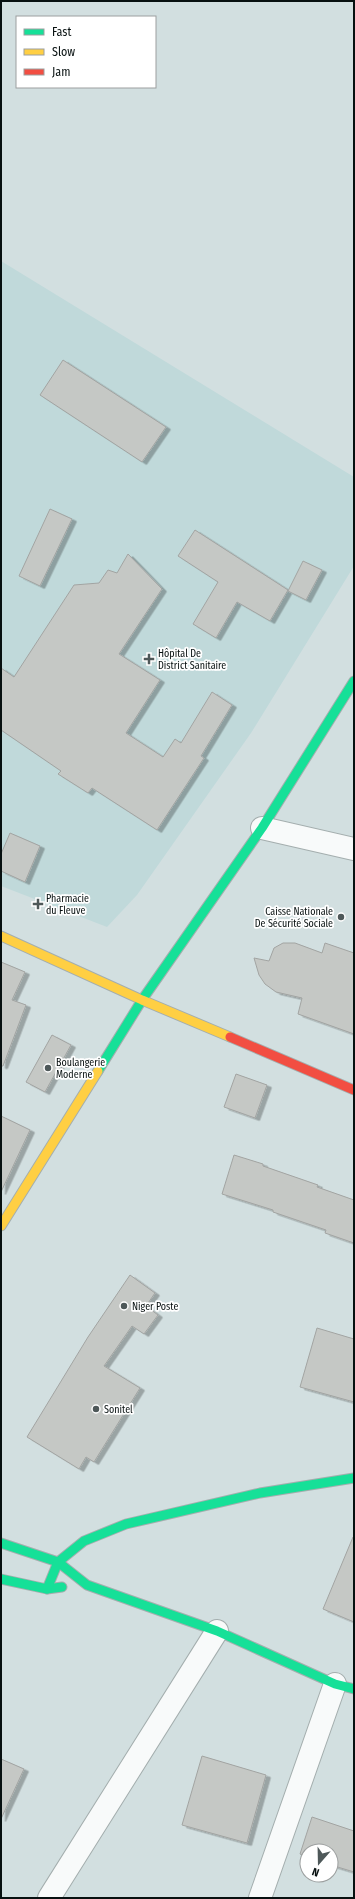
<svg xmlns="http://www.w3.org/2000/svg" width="355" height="1899" font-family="'Fira Sans Condensed',sans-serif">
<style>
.built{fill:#c0d9da}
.building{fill:#c5c8c5;stroke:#a2a4a2;filter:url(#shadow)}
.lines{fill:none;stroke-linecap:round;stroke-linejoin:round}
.street-casing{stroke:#a4aeae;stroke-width:24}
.fast-casing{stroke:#a4aeae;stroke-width:11}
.slow-casing{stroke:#a4aeae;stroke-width:11}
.jam-casing{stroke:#a4aeae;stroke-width:11}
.street{stroke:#f8fafa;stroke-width:22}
.fast{stroke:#16e098;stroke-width:9}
.slow{stroke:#ffcf43;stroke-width:9}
.jam{stroke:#f24e42;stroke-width:9}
.poi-dot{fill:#4e5859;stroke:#fff;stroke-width:1.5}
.labels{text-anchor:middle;stroke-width:3.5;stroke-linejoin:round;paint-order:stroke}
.poi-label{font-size:10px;fill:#071010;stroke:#fff;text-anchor:start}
</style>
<defs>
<filter id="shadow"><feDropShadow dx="4.5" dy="2.5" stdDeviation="0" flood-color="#0004"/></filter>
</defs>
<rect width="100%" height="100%" fill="#d2dfe0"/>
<polygon class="built" points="1,261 354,477 354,566 251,733 137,895 107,927 1,886"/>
<g class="building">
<polygon points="63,360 166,427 142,462 40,395"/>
<polygon points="50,509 72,519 40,586 19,576"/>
<polygon points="195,530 288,590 270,621 237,602 216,638 193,624 218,582 178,556"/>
<polygon points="128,554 162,589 119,654 160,680 126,733 163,757 175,739 181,743 212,692 232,705 201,756 204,758 157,830 92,788 88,793 58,774 61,771 1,730 1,668 14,677 74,585 99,583 108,570 117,573"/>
<polygon points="303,561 322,570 306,600 288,591"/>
<polygon points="10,833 40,846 25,882 1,871 1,854"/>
<polygon points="283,943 295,943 322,953 325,943 354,953 354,1034 298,1014 302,998 276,992 265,984 259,975 254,958 269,961 274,948"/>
<polygon points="1,962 25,972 12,1000 26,1005 3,1066 1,1066"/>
<polygon points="52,1035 71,1045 45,1092 26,1082"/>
<polygon points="236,1074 267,1085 255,1118 224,1107"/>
<polygon points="1,1116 30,1130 1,1192"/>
<polygon points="234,1155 263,1164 263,1166 318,1185 317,1187 354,1200 354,1243 325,1233 326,1230 273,1212 273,1210 222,1194"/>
<polygon points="130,1275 155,1293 146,1306 158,1315 144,1334 132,1326 104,1366 140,1388 94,1462 86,1457 79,1469 27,1437 88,1337"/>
<polygon points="317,1328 354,1339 354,1402 300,1387"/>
<polygon points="353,1537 354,1537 354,1622 323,1609"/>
<polygon points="202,1756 266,1775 247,1843 182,1825"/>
<polygon points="1,1759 24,1769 1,1819"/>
<polygon points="312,1817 354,1831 354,1872 331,1865 331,1851 307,1851 307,1857 300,1854"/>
</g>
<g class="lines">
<defs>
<g id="street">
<polyline points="262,828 354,849"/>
<polyline points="49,1898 217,1631"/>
<polyline points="260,1898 335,1684"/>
</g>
<g id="fast">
<polyline points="98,1071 142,1000 262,828 354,681"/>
<polyline points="1,1543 58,1562 87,1585 217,1631 335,1684 354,1689"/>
<polyline points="1,1579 47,1589 62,1587"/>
<polyline points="47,1589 58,1562 84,1541 126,1524 260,1493 354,1478"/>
</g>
<g id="slow">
<polyline points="1,936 142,1000 230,1037"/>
<polyline points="1,1226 98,1071"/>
</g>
<polyline id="jam" points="230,1037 354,1090"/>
</defs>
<use href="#street" class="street-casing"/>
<use href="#fast" class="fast-casing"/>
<use href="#slow" class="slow-casing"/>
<use href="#jam" class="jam-casing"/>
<use href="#street" class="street"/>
<use href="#fast" class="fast"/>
<use href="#slow" class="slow"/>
<use href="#jam" class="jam"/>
</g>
<g class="poi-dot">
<path d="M147 653h4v4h4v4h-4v4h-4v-4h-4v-4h4z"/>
<path d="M36 898h4v4h4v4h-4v4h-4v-4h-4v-4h4z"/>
<circle cx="341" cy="917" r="4"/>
<circle cx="48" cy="1068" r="4"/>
<circle cx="124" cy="1306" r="4"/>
<circle cx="96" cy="1409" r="4"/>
</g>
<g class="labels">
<g class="poi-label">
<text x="158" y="657">Hôpital De<tspan x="158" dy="12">District Sanitaire</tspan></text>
<text x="46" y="902">Pharmacie<tspan x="46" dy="12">du Fleuve</tspan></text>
<text x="333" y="915" text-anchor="end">Caisse Nationale<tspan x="333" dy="12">De Sécurité Sociale</tspan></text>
<text x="56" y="1066">Boulangerie<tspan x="56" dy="12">Moderne</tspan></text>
<text x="132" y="1310">Niger Poste</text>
<text x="104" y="1413">Sonitel</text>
</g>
</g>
<rect width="355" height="1899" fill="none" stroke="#071010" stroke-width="4"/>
<rect x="16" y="16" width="140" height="72" fill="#ffffff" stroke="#9c9f9f"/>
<rect x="24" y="29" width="20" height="6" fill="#16e098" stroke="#9c9f9f"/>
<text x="52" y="36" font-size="12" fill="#071010">Fast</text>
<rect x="24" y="49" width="20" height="6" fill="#ffcf43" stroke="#9c9f9f"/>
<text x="52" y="56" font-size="12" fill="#071010">Slow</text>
<rect x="24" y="69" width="20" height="6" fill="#f24e42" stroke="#9c9f9f"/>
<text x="52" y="76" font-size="12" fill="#071010">Jam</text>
<g transform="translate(319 1863) rotate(200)"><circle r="19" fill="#ffffff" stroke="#9c9f9f"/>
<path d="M0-3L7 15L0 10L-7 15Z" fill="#4e5859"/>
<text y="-6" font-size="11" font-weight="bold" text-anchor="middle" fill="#071010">N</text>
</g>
</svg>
